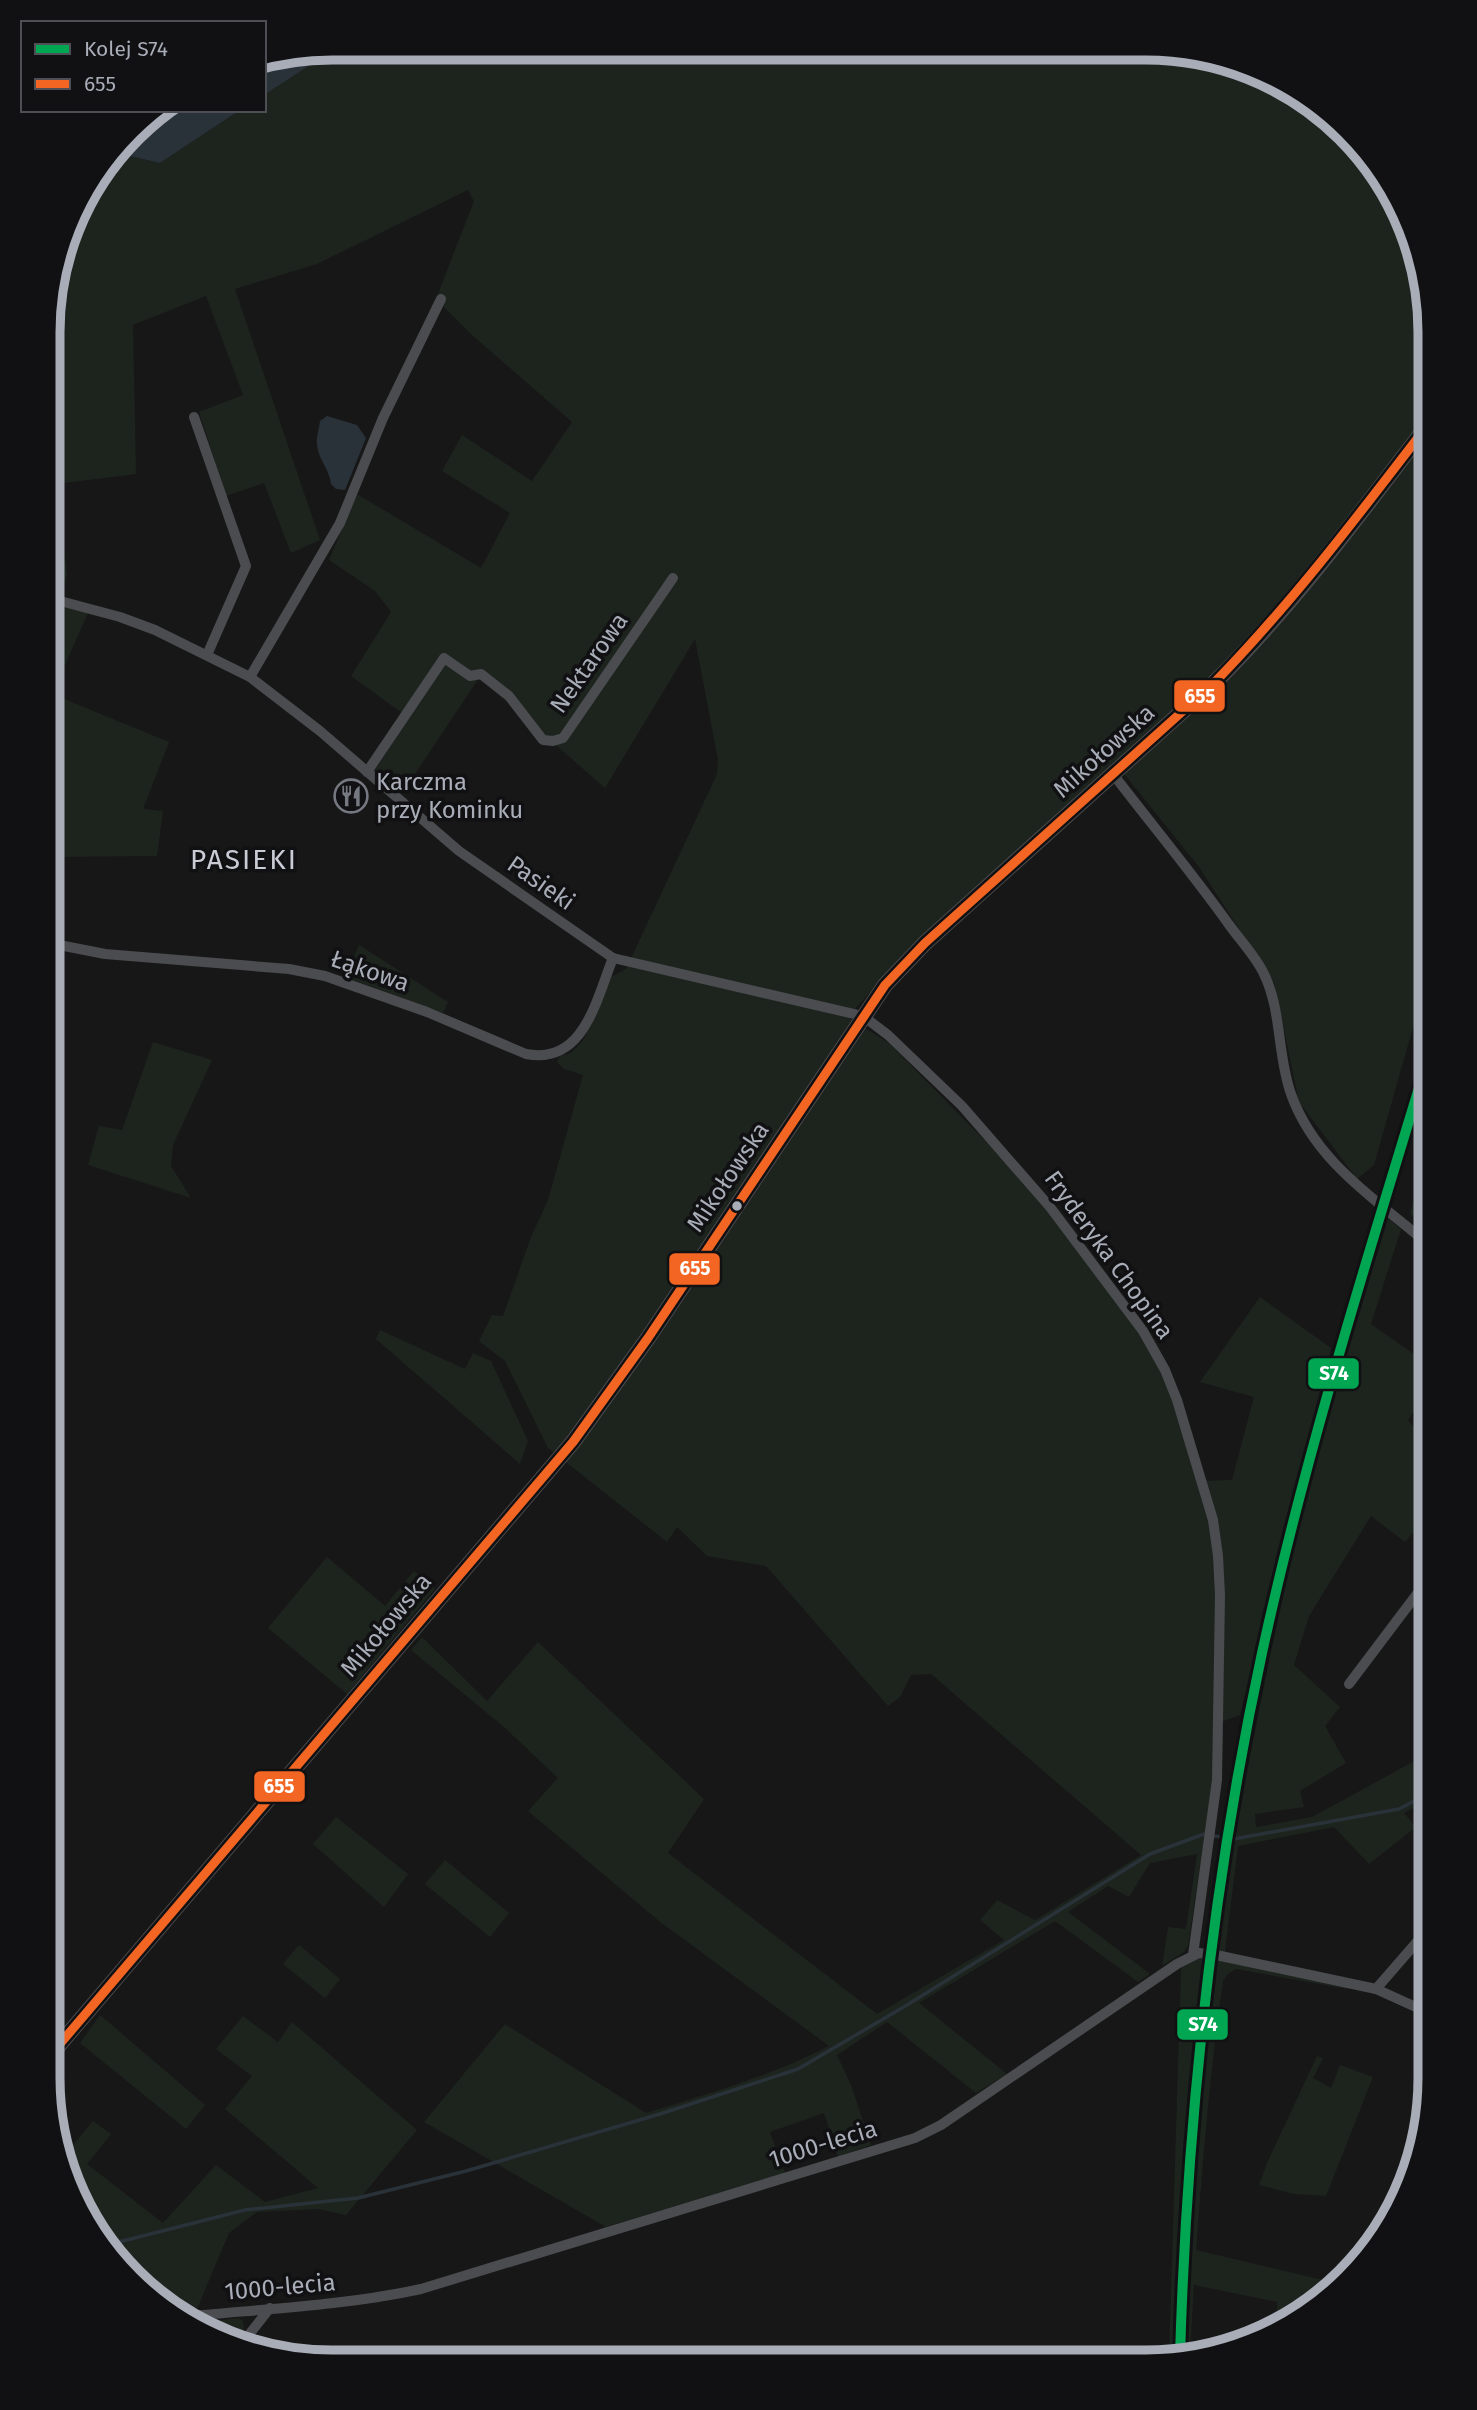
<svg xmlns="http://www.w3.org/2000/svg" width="1477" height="2410" font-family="'Fira Sans',sans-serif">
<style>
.green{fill:#1d241e}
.water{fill:#2a3239}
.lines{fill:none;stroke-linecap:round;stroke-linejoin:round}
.stream{stroke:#2a3239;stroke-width:3.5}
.minor{stroke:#4b4c50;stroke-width:10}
.secondary{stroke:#4a4a4e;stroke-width:16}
.bus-1-casing{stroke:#111113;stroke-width:14}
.bus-1{stroke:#f26522;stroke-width:9}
.rail-1-casing{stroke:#111113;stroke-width:16}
.rail-1{stroke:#00a651;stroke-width:10}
.bus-dot{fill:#a8adb8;stroke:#111113;stroke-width:2.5}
.labels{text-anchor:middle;stroke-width:7;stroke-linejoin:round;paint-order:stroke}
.street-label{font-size:24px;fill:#a8adb8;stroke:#111113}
.poi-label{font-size:24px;fill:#a8adb8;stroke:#111113;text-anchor:start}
.quarter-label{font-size:28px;letter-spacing:2px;fill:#c9ccd4;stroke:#111113}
.rim{fill:none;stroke:#a8adb8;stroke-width:9}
.line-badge{stroke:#111113;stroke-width:2.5}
.badge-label{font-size:19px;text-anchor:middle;font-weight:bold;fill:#fff}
</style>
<rect width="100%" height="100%" fill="#171717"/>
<g class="green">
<path d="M338,47L1183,50L1255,69L1319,106L1371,159L1408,223L1430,331V967L1374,1165L1357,1179L1299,1102L1274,983L1199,867L1117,765L909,948L848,1017L890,1044L1003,1159L1047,1210L1141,1334L1163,1372L1198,1481L1232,1480L1254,1397L1200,1382L1260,1297L1331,1348L1240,1715L1216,1724L1213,1779L1188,1946L1184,1952L1162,1966L1168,1927L1186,1929L1197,1854L1150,1863L1129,1897L1108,1886L1068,1912L1150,1974L1138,1982L1055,1921L919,2003L1007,2074L976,2093L887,2022L837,2055L851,2085L871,2145L838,2157L824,2113L770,2132L785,2173L606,2227L424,2122L505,2024L646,2113C707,2094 771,2076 829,2046L659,1921L528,1811L558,1778L504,1727L411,1650L422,1637L487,1701L538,1642L704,1799L668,1853L877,2014L1004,1940L980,1920L997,1900L1035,1920L1141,1855L931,1674L911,1675L900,1697L888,1706L766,1566L707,1556L677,1527L667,1542L548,1448L505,1361L479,1341L492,1315L503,1316L531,1237L548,1200L583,1075L564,1069L557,1062L560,1056L571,1053L584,1039L611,977L626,969L717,774L718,760L695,639L605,788L479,678L401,795L373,773L409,718L351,676L391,612L375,591L329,560L357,494L481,568L510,513L442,471L462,435L532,481L572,422L472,335L436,299L474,201L468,190L317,264L235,289L320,540L291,553L264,483L226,496L199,412L243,395L206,296L133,325L136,474L56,484L67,575L60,597L49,593L50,294L77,205L117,153L160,163L240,110H264V95Z"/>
<polygon points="55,605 88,613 52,694 169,742 143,809 163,811 157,856 49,857 49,621"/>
<polygon points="359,945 448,1002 443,1013 345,977"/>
<polygon points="153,1042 212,1060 173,1145 171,1166 191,1198 88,1165 99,1126 122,1130"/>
<polygon points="1429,1142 1429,1233 1410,1214"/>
<path d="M1388,1218L1401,1229L1371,1324L1429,1365V1389L1408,1420L1429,1445V1512L1405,1542L1371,1516L1309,1616L1294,1665L1340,1707L1325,1726L1346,1763L1300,1791L1304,1807L1255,1814L1256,1827L1312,1817L1429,1753V1802L1427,1801L1404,1813L1416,1827L1369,1864L1334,1827L1238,1846L1225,1952L1216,1951C1237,1823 1260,1696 1289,1570C1316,1452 1353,1335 1388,1218Z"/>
<polygon points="380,1330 465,1369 473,1353 491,1361 528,1441 520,1464 376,1339"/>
<polygon points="327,1557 385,1606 414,1571 435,1589 347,1694 268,1628"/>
<polygon points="336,1817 408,1874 384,1907 313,1844"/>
<polygon points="445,1860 509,1913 490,1937 425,1884"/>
<polygon points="299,1945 340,1979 325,1998 283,1964"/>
<polygon points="1201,1958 1206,1959 1186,2127 1176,2357 1169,2358 1181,1968"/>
<path d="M1218,1960L1343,1984L1347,1989L1236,1969L1228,1974L1223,1981C1210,2070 1203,2160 1196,2250L1323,2280L1317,2305L1277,2328V2302L1194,2285L1190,2354L1185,2355L1196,2146Z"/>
<polygon points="100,2015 205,2105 186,2129 80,2043"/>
<path d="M243,2016L278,2042L292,2022L417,2130L346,2215L318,2209L257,2212L229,2233L197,2309L174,2313C131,2289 88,2233 69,2188C65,2179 65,2167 63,2157L93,2121L111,2134L87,2164L163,2223L216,2165L265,2202L318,2188L225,2109L252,2076L216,2049Z"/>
<polygon points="1317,2056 1323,2058 1313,2078 1331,2088 1340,2065 1373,2077 1326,2196 1294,2194 1259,2185 1267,2163"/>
<polygon points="238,2318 243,2321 245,2335 237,2345 223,2341 197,2326 197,2323"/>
</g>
<g class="water">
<polygon points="331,47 338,47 264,95 264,61"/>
<polygon points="156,110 240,110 160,163 117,153 144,118"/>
<path d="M327,416L357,425L366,438L345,490L336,489L331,484C330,470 318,459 317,445C316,438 319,429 320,421Z"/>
</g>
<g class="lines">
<g class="stream">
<polyline points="1215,1836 1222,1837"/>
<polyline points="1234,1839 1399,1809 1429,1793"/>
<polyline points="103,2246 245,2210 358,2198 466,2171 660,2114 798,2069 907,2005 1150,1854 1204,1834"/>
</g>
<g class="minor">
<polyline points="194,417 246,566 207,655"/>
<polyline points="49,598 120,617 155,630 250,677 320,731 459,851 613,958 863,1016 888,1035 962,1106 1050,1207 1143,1331 1165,1370 1177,1400 1213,1520 1218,1556 1220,1595 1217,1780 1193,1955"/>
<polyline points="250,677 340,523 383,418 441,299"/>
<polyline points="367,772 444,658 470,676 481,674 509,696 543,740 553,741 563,738 673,578"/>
<path d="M1113,774C1152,825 1193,874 1230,926C1241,941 1256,957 1264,974C1282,1011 1277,1055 1291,1094C1315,1162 1377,1200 1429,1245"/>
<path d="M49,943L105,954L289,969L325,976L427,1012L526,1054C584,1065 596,1000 613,958"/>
<polyline points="1349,1684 1429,1578"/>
<polyline points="1376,1989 1429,1928"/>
<polyline points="1403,2192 1429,2097"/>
<path d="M181,2317C261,2309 342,2306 421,2289L915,2138L941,2125L1177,1964L1199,1953L1216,1955L1376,1989L1429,2013"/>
<polyline points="240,2346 270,2308"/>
</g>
<path class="secondary" d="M47,2059L573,1442L648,1338L885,985L925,943L1214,683C1295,603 1361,512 1430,422"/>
<defs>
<path id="bus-1" d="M47,2059L573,1442L648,1338L885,985L925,943L1214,683C1293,602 1361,512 1430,422"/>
</defs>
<use href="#bus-1" class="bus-1-casing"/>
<use href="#bus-1" class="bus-1"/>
<defs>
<path id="rail-1" d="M1180,2356C1187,2119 1212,1885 1262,1653C1306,1451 1369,1253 1429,1055"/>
</defs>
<use href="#rail-1" class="rail-1-casing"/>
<use href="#rail-1" class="rail-1"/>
</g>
<defs>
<symbol id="restaurant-ring" viewBox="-11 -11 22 22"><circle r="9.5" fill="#111113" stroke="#757880" stroke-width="1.5"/><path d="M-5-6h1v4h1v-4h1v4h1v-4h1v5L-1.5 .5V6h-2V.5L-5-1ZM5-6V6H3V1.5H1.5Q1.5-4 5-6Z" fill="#757880"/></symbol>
</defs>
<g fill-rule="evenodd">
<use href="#restaurant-ring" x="332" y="777" width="38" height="38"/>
</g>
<circle class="bus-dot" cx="737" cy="1206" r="6"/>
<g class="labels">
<g class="street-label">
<text transform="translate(589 663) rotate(-55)" y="8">Nektarowa</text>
<text transform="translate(1104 751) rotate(-42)" y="8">Mikołowska</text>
<text transform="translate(541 883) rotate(35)" y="8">Pasieki</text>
<text transform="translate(370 971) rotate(19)" y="8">Łąkowa</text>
<text transform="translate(728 1177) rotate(-56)" y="8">Mikołowska</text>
<text transform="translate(1109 1255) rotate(54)" y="8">Fryderyka Chopina</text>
<text transform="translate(386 1625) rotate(-50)" y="8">Mikołowska</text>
<text transform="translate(823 2144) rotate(-17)" y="8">1000-lecia</text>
<text transform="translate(280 2287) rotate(-5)" y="8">1000-lecia</text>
</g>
<g class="poi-label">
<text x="376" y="790">Karczma<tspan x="376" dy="28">przy Kominku</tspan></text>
</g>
<g class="quarter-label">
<text x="244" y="869">PASIEKI</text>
</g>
</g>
<path d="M0 0H1477V2410H0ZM332 60H1146A272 272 0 0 1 1418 332V2078A272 272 0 0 1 1146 2350H332A272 272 0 0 1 60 2078V332A272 272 0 0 1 332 60Z" fill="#111113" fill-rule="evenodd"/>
<path class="rim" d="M332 60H1146A272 272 0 0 1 1418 332V2078A272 272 0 0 1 1146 2350H332A272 272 0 0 1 60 2078V332A272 272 0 0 1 332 60Z"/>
<g class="line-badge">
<rect x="1173" y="679" width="53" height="34" rx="7" fill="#f26522"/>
<rect x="668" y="1252" width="53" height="34" rx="7" fill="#f26522"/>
<rect x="1307" y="1357" width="53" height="33" rx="7" fill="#00a651"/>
<rect x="253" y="1770" width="53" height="33" rx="7" fill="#f26522"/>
<rect x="1176" y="2008" width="53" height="33" rx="7" fill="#00a651"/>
</g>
<g class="badge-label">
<text x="1200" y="703">655</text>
<text x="695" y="1275">655</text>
<text x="1334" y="1380">S74</text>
<text x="279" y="1793">655</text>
<text x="1203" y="2031">S74</text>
</g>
<rect x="21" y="21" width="245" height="91" fill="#111113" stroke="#4d4f55" stroke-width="2"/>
<rect x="35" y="44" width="35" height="10" fill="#00a651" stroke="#4d4f55" stroke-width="2"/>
<text x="84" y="56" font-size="21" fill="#a8adb8">Kolej S74</text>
<rect x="35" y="79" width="35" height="10" fill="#f26522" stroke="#4d4f55" stroke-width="2"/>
<text x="84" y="91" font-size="21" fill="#a8adb8">655</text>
</svg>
